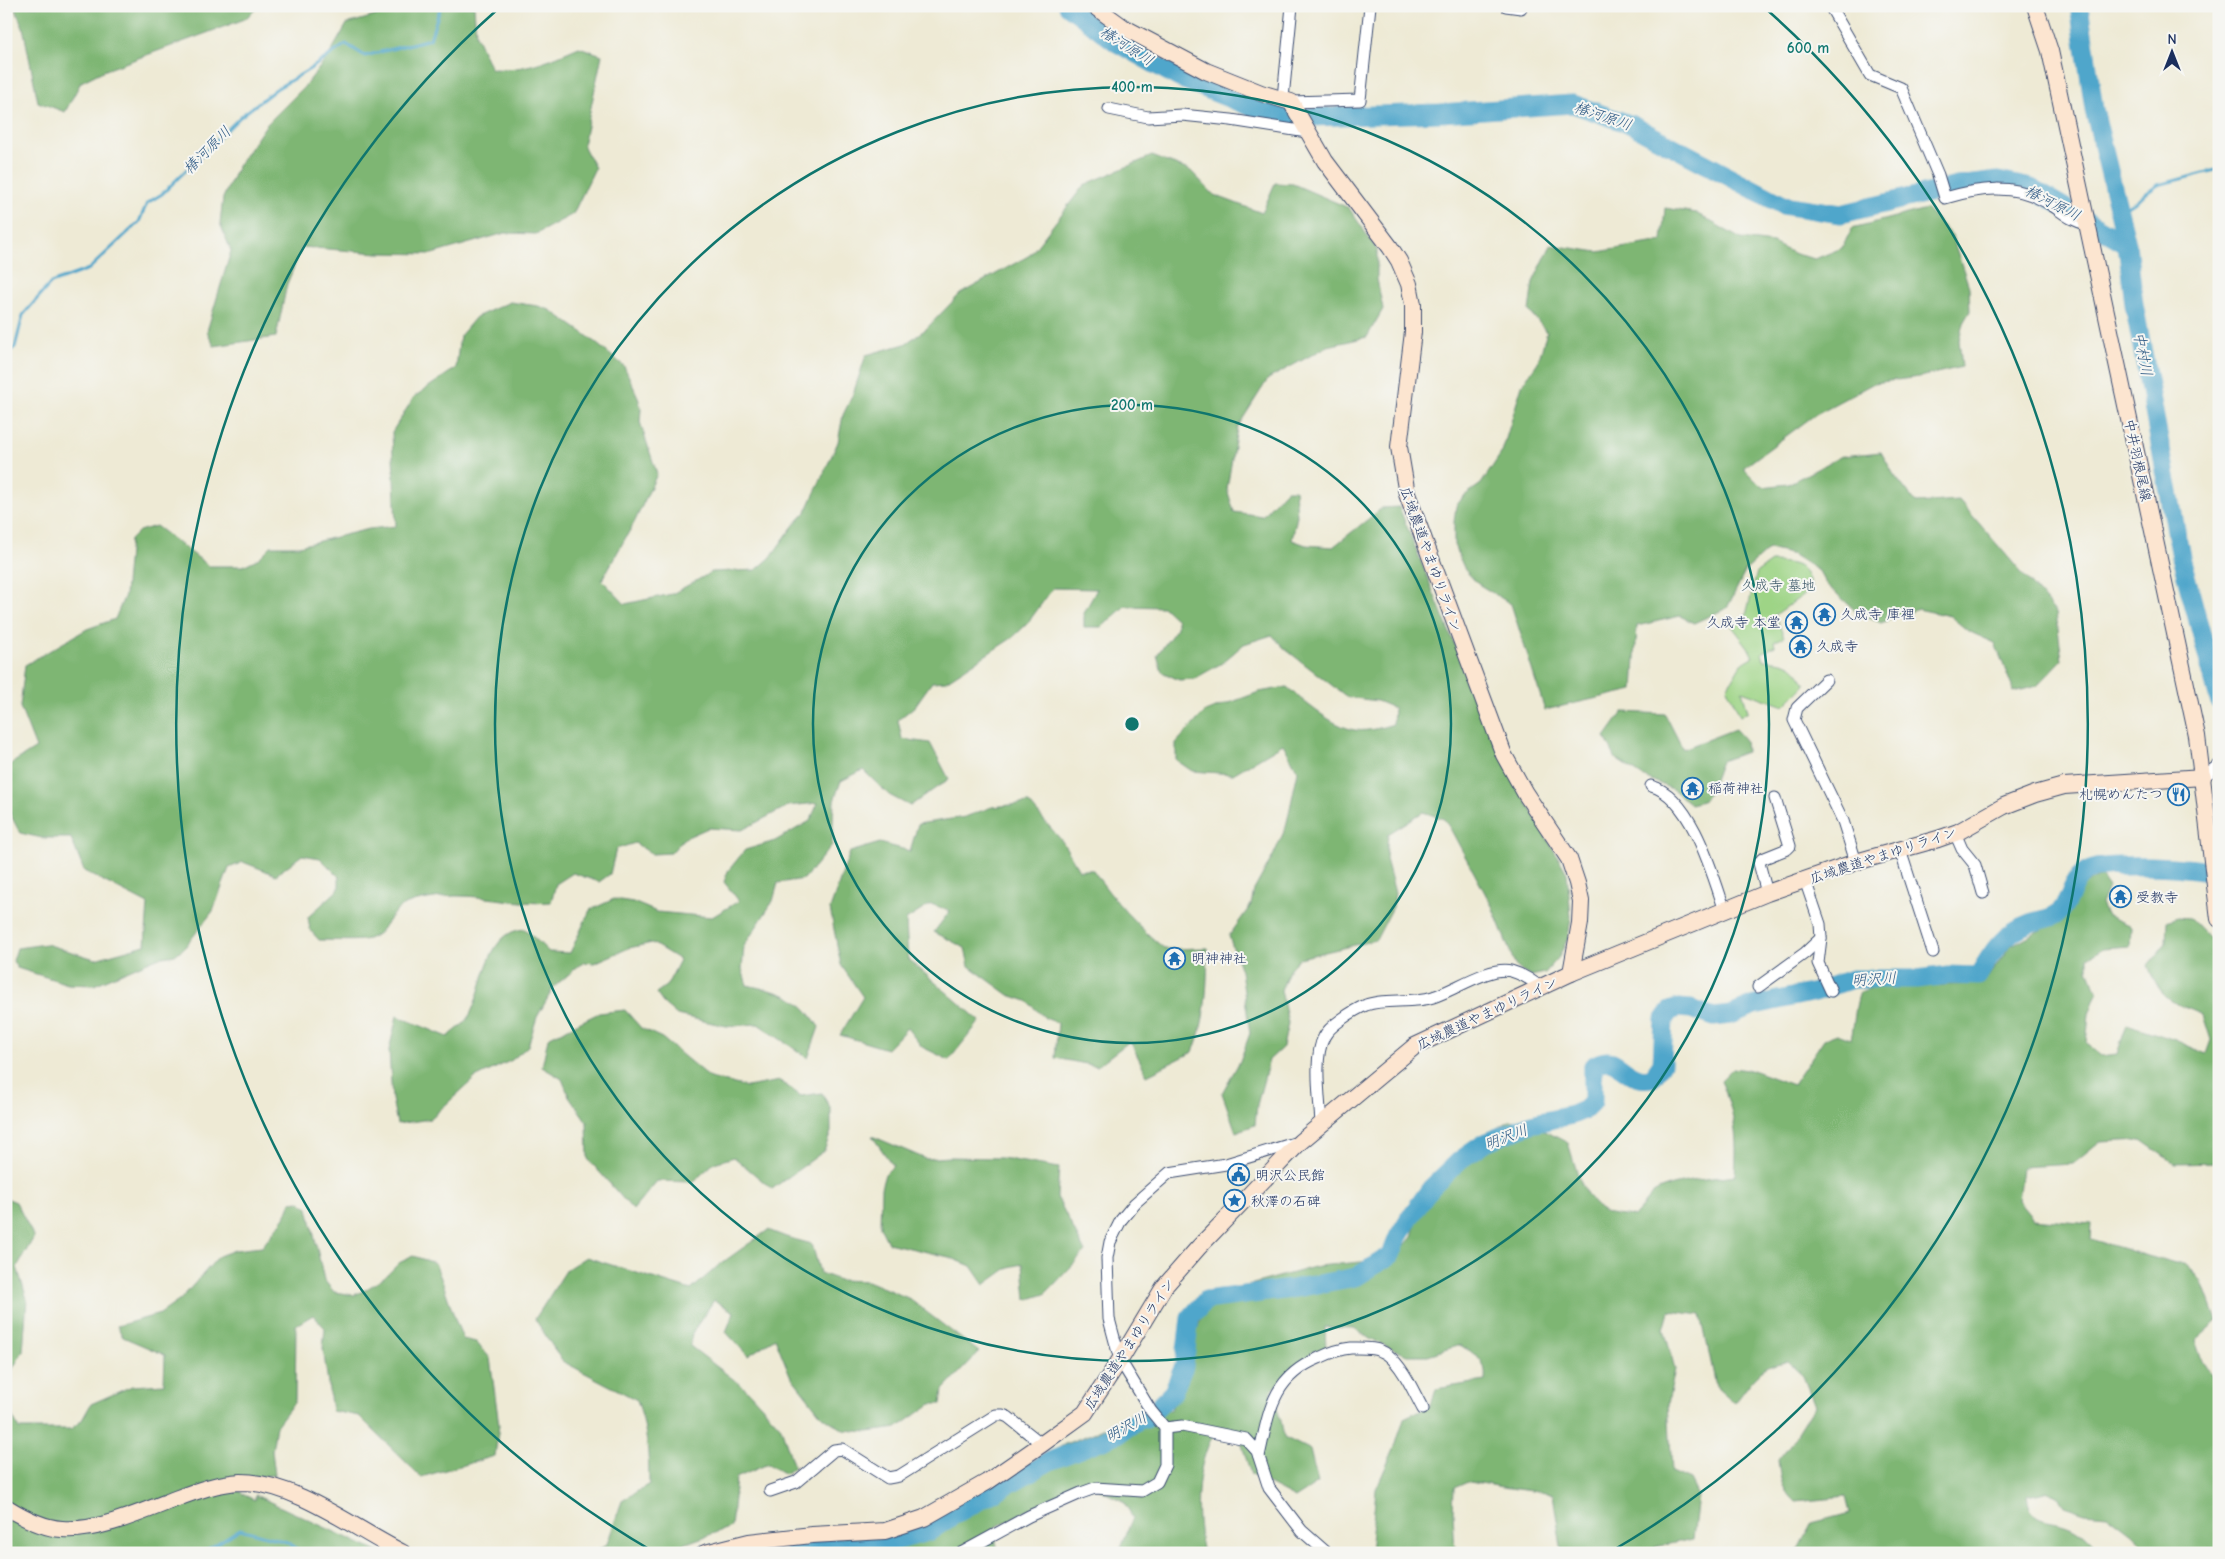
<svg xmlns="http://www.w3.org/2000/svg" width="2225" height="1559" font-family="'Comic Neue','Klee One',sans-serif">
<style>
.green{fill:#9ed486;stroke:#5c8272}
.forest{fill:#7eb673;stroke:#4c7268}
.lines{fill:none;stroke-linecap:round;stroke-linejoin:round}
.stream{stroke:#4fa6cb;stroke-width:3}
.river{stroke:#4fa6cb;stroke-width:19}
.street-casing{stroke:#3b4b70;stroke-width:13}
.secondary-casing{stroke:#3b4b70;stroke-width:18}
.street{stroke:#fff;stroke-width:11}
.secondary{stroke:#fce5d0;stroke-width:16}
.ring{fill:none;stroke:#0f766e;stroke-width:2.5}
.labels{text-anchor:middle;stroke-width:4;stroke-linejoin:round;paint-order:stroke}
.street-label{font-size:14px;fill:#1b2f5e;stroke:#f6f6f2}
.park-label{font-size:14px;fill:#3c5868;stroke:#f6f6f2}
.poi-label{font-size:14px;fill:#1b2f5e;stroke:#f6f6f2;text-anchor:start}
.water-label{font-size:15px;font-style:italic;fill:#2d5984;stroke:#f6f6f2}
.centre{fill:#0f766e;stroke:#f6f6f2;stroke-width:2.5}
.ring-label{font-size:15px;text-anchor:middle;font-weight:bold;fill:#0f766e;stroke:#f6f6f2;stroke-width:4;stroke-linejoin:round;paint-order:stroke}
</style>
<rect width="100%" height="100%" fill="#f6f6f2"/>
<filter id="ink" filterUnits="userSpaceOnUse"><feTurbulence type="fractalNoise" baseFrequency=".02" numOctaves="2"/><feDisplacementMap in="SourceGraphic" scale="10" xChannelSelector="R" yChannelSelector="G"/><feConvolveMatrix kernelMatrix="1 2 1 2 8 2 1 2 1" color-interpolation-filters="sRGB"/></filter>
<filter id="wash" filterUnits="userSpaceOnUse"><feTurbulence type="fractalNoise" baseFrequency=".0096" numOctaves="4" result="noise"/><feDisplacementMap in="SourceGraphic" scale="20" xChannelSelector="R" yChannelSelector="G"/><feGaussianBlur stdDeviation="1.12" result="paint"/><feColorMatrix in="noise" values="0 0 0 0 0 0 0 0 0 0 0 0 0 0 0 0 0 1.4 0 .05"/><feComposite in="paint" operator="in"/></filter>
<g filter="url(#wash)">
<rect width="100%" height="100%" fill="#eeead5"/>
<path class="green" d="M1771,562C1796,563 1805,563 1812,589L1775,615L1784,637L1774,642L1775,646L1762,653L1764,660C1789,662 1793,663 1806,684L1784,706L1742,691L1748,711L1740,716L1727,688L1741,664L1753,657L1748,647L1731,625L1746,615L1757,572Z"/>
<g class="forest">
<polygon points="14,6 259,6 245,19 103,71 81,82 65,112 38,102 23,27"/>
<path d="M392,6H474L476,35L491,69C525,71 549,60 579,47L602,55L583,145L595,168L573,214L536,234L505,233L432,254L378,253L302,247L287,284L276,337L214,346L207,331L231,251L220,223L223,198L238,166L266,125L304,87L328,57L347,24L388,12Z"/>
<path d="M1152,156L1191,171L1214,195L1262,213L1275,183L1293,184L1349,208L1377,250V279L1383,309L1367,337L1328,346L1268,379L1237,428L1227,489L1234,512L1262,516L1286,490H1295L1297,516L1292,540L1306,545L1333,547L1382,508L1399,507L1455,646L1528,805L1567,873L1571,917L1568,938L1559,957L1545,973L1531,976L1516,967L1492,906L1451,830L1444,819L1423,812L1388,834L1386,859L1395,893L1393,907L1376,940L1300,958L1290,968L1281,990L1288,1023L1283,1047L1269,1060L1257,1105L1255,1125L1236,1132L1222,1093L1240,1061L1250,1033L1241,971L1229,936L1251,905L1254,890L1274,854L1286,827L1298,771L1283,744L1233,774L1192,771L1176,760V743L1205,712L1259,692L1287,687C1303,701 1329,723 1350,729C1363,733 1381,728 1393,724L1394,708L1377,701L1347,697L1285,649L1272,635L1244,644L1222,663L1194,679L1179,680L1162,672L1157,655L1177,628V620L1163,607L1125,606L1102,627H1084V613L1097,589L1053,588L1027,624L1012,638L946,681L932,682L915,706L898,720L902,739L930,743L949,779L910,806L889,795L863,770L841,781L834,801L832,845L804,879L778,883L773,901L744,946L742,969L747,985C782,993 799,994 819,1027L808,1058L758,1024L726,1026L677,1015L663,1003L656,993L667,985L680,960L652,943L629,948L594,963L583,962L554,987L537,1017L528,1046L512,1060L475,1078L430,1119L397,1124L392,1099L389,1050L397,1016L448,1037C454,1031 464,1025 468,1018C485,991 484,931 525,929L549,952L570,953L590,910L614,899L633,902L657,912L712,917L739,901L724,882L728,871L745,850L775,841L810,821L818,803L788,806L742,830L708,828L683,839L671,853L652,854L635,843L616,849L610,874L599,882L573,873L556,884L551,902C515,906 478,892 441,897C429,899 407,901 397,910C387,919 383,935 368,939C358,942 331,940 319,940L310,930L308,917L339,889V877L320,858L302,855L276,875L243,862L229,868L213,911L185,947L175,955L157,958L94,985L68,984L17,968L13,961L17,948L46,944L95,959L145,945L148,904L84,871L71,838H42L20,833L6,806V767L36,748L20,707L25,665L87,629L115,619L125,595L130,540L139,531L156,526L209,566H243L259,558L271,546H299L369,529L396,526L392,432L414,397L456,368L460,336L476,317L510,302L538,306L550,310L586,335L624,366L638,397L641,409L640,422L657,474L635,521L602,580L625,604L672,594L712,572L756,570L770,558L793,526L806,512L838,442L843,415L853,394L866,355L905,344L926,329L960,294L1030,255L1084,185Z"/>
<polygon points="1665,208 1696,213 1741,239 1773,243 1795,254 1815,259 1842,248 1852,228 1926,209 1952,236 1969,287 1970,311 1963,323 1959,340 1962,367 1919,377 1874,383 1816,414 1743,468 1762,487 1788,484 1842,456 1881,452 1894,475 1916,503 1959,500 2056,613 2062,660 2037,686 2014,692 1995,643 1968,631 1950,616 1918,609 1881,623 1857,612 1826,584 1819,571 1794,555 1769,549 1746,570 1727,608 1694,623 1680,616 1637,626 1633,690 1545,710 1511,604 1478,584 1465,570 1454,545 1454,522 1456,506 1464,496 1481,484 1502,452 1522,385 1538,362 1547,332 1529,311 1533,282 1551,245 1598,252 1662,241"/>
<polygon points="1623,712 1665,714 1683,749 1735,729 1745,740 1746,752 1721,761 1709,793 1703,801 1690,804 1674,790 1642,776 1616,759 1605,737"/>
<path d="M1029,803L1062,841L1079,870H1093C1114,901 1137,926 1165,949L1208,948C1207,985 1207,1018 1193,1052L1147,1075L1130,1041L1097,1066L1055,1058L1058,1023L1045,1018L1027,1001L1009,995L969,966L965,948L934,932L950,911L931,904L906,920L908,959L980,1021L949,1060L922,1047L907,1028L887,1049L840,1035L863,997L841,965L830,909L850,852L880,843L910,851L918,824L965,817L992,807Z"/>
<path d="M2101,876L2108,887L2101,904L2106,915L2131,926L2130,946L2103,948L2088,958V969L2097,993L2089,1014L2086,1043L2102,1056L2117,1054L2127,1024L2175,1040L2206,1054L2211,1040L2203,1015C2169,1000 2161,1002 2148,965L2166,943L2167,921L2177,917L2190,918L2209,938H2219V1122L2213,1130L2214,1142L2219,1146V1163L2175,1164L2141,1140L2100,1142L2073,1164L2022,1167L2018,1201L2033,1219L2091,1224L2090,1239L2175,1264H2185L2202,1280L2217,1321L2195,1340L2202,1361L2219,1387V1553H2150L2132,1534L2107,1515L2085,1513L2064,1506L2058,1497L2046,1492L2027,1496C2031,1527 2051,1516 2073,1527C2084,1532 2094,1545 2103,1553H1796L1812,1523L1850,1513L1846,1497L1795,1502C1781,1489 1780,1477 1778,1460L1795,1438L1815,1406L1803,1376L1788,1362C1759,1364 1752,1382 1735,1403L1716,1386L1701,1315L1669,1311L1664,1329L1675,1369L1668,1404L1672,1472L1690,1480L1698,1496L1693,1539L1655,1547L1656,1553H1562L1553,1494L1502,1487L1470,1481L1454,1488L1453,1513L1455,1553H1370L1376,1489L1396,1444L1404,1418L1431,1405L1436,1389L1485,1381C1487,1359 1477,1356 1460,1345L1428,1355H1407L1370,1339L1354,1328L1325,1327L1326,1350L1314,1351L1271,1391L1281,1421L1284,1437L1310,1450L1318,1483L1295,1498L1251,1475L1240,1438L1221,1427C1217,1433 1210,1439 1208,1446C1195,1479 1195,1519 1203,1553H1117L1121,1547L1133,1517L1123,1501L1095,1488L1064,1491L994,1528L998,1553H783L800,1543L923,1526L1011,1478L1065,1444L1096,1432L1139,1411L1171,1410L1202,1315L1235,1289L1318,1266L1393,1259L1412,1237L1425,1187L1460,1151L1511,1120L1549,1133L1568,1143C1576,1167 1583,1205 1610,1214C1617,1216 1627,1216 1634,1217C1641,1210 1644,1202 1651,1195C1664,1182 1716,1178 1735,1175C1738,1134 1735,1118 1721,1080L1733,1068L1755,1071L1793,1085L1824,1039L1837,1034L1851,1039C1855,1023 1854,1008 1860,992L1874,987L1983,984L2010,946L2061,919L2084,884Z"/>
<polygon points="625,1010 641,1028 662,1038 710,1078 747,1087 780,1081 801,1096 822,1093 831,1110 831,1132 824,1151 772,1189 734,1157 714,1163 693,1182 657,1181 633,1210 588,1159 587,1122 569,1096 562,1079 542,1067 548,1038 599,1013"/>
<polygon points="872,1136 926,1159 948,1157 1001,1158 1059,1168 1057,1197 1085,1252 1045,1294 1026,1300 1023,1264 1009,1267 984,1285 971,1266 949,1257 888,1243 880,1227 881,1188 885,1174 893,1166"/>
<polygon points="6,1198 16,1202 34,1237 17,1267 27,1299 23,1351 6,1380"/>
<path d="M299,1201L308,1208L324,1280L334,1292L354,1295L365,1290L384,1278L399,1263L413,1256L435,1263C446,1288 452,1314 463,1339L476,1342L490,1358L499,1425L495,1456L421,1477L359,1416L332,1411L323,1348L325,1328L313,1315L296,1325L295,1401L276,1426L272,1451L275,1475L227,1479L244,1495L255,1500V1495L380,1553H6V1404L19,1429H71L82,1420L91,1404L132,1386L164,1384L165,1355L123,1337L117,1326L160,1314L180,1300L219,1256L235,1250L262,1247L285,1217L291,1202Z"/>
<path d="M768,1230L786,1237L812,1244L820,1273L839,1280L867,1281L908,1298L979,1352L943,1390L941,1404H931L897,1428L868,1432L844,1430L822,1416L790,1375L775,1338L748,1356L726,1332L734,1312L714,1300L692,1333L690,1346L746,1389L781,1427L794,1467L785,1474L768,1464L736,1478L731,1527L659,1553H594L607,1544L622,1501L649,1484C649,1455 647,1427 637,1400L562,1361L535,1319L567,1269L586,1257L691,1290L719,1265Z"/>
</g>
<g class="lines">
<g class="stream">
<polyline points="2120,212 2158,185 2219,169"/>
<polyline points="6,355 15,347 23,315 51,283 89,269 139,222 147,203 162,194 240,117 276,89 310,69 346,44 365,56 430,39 441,6"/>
<polyline points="202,1553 240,1529 287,1542 302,1553"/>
</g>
<g class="river">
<polyline points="1068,6 1117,43 1179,78 1258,110 1311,117 1440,113 1573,104 1632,125 1783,205 1841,214 1957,186 1998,181 2031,188 2127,244"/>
<polyline points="2079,6 2094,109 2127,244 2134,304 2181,557 2219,700"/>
<path d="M793,1553L800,1548L878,1546L930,1531L954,1515L1050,1461L1118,1434L1140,1419H1146L1173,1392L1184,1366L1190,1318L1206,1300L1291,1289L1356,1277L1391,1255L1398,1237L1410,1217L1431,1188L1460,1160L1486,1142L1531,1124L1572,1115L1586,1109L1593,1102V1066C1616,1051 1620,1074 1640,1078C1643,1079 1648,1078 1652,1078L1662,1064L1664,1019L1670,1011L1678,1008L1691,1009L1714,1017L1730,1015L1755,1005L1815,992L1852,979H1917L1948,975L1978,976C1991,953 2004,932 2030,923C2038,920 2052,919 2058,913C2071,903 2069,885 2082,875C2086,872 2091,869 2096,868C2124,864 2174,866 2202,870"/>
</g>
</g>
</g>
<g filter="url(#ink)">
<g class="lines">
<defs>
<g id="street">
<polyline points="1506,6 1521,8"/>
<path d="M1830,6L1870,75L1901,88L1938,175L1945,198C1979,188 2014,183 2046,202C2063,211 2066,219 2087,224"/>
<polyline points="1283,98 1292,6"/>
<polyline points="1291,102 1360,100 1370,6"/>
<polyline points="1109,109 1148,117 1182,115 1231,120 1307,132"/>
<polyline points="1826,680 1797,708 1794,720 1843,821 1856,862"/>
<polyline points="2203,777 2219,765"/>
<path d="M1651,786C1691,796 1713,875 1725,911"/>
<polyline points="1955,833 1962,849 1975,865 1983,893"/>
<polyline points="1900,850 1933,952"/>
<polyline points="1805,880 1820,924 1821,938 1818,963 1831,991"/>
<polyline points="1767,893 1759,863 1762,859 1787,849 1790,846 1775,798"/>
<polyline points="1758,987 1805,953 1821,938"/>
<path d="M1321,1124C1320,1101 1313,1057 1324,1037C1329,1026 1354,1010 1366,1005C1384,998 1412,1004 1433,997C1455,990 1489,966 1511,971C1522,974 1533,981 1541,988"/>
<polyline points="1165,1428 1182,1426 1246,1439 1257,1451 1269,1488 1302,1531 1327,1553"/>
<path d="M1259,1456C1269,1412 1272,1377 1319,1358C1329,1353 1340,1349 1351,1348C1364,1348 1378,1347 1388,1355C1404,1368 1413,1391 1423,1409"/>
<polyline points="770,1491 796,1482 834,1450 842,1449 888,1478 899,1476 996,1415 1003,1415 1008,1417 1042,1444"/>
<polyline points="961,1553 1029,1516 1081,1493 1095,1488 1142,1491 1157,1482 1165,1465 1165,1428 1151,1411 1120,1360 1109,1319 1107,1258 1110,1242 1121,1220 1135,1203 1169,1173 1226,1164 1298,1142"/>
</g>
<g id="secondary">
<polyline points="1094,6 1123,27 1206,71 1261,93 1291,102 1325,161 1390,247 1399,261 1409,284 1413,304 1413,332 1399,447 1407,494 1504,755 1525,793 1569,859 1577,883 1581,901 1580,923 1571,973"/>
<polyline points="2035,6 2050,51 2197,736 2219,919"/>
<path d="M6,1507C22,1517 42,1528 62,1529C97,1532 142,1512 175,1499C196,1491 218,1483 241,1482C295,1482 355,1529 403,1553"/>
<polyline points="705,1553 749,1542 812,1535 885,1531 924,1518 987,1482 1042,1444 1085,1413 1120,1360 1164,1287 1198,1248 1300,1142 1415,1046 1571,973 1767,893 1856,862 1938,839 1958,832 2004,806 2035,794 2064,786 2203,777"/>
</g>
</defs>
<use href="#street" class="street-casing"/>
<use href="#secondary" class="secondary-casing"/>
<use href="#street" class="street"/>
<use href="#secondary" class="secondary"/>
</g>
</g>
<g class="ring">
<circle cx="1132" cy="724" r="319"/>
<circle cx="1132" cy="724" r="637"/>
<path d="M654 1552A956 956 0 0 1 499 8M1765 8A956 956 0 0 1 1610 1552"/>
</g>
<defs>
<symbol id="temple-ring" viewBox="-11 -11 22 22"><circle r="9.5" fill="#f6f6f2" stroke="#1f6fb2" stroke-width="1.5"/><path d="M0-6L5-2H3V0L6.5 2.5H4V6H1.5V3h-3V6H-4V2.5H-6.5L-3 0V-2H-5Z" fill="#1f6fb2"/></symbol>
<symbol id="restaurant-ring" viewBox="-11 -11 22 22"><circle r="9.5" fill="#f6f6f2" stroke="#1f6fb2" stroke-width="1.5"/><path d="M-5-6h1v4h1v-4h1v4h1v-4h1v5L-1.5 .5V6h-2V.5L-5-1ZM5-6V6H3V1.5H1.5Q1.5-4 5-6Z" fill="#1f6fb2"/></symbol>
<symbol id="civic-ring" viewBox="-11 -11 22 22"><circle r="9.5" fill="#f6f6f2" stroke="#1f6fb2" stroke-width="1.5"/><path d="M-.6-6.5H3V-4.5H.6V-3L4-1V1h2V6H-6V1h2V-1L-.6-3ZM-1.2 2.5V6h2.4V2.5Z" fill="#1f6fb2"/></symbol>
<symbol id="sight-ring" viewBox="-11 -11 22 22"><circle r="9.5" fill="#f6f6f2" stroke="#1f6fb2" stroke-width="1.5"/><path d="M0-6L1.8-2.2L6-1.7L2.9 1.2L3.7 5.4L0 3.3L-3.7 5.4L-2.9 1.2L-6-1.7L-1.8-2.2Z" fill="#1f6fb2"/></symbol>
</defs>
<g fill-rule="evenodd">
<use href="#temple-ring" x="1812" y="602" width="25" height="25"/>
<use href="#temple-ring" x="1784" y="610" width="25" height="25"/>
<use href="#temple-ring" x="1788" y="634" width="25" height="25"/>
<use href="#temple-ring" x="1680" y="776" width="25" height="25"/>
<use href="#restaurant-ring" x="2166" y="782" width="25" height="25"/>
<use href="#temple-ring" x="2108" y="884" width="25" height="25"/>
<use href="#temple-ring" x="1162" y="946" width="25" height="25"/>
<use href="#civic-ring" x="1226" y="1162" width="25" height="25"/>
<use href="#sight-ring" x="1222" y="1188" width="25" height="25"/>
</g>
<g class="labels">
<g class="street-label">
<text transform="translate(2138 460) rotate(78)" y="5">中井羽根尾線</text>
<text transform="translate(1431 559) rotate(70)" y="5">広域農道やまゆりライン</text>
<text transform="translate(1883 855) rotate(-18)" y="5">広域農道やまゆりライン</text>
<text transform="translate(1487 1013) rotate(-25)" y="5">広域農道やまゆりライン</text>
<text transform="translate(1129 1344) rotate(-57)" y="5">広域農道やまゆりライン</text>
</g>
<g class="park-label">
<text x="1778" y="590">久成寺 墓地</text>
</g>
<g class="poi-label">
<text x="1840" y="619">久成寺 庫裡</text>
<text x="1781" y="627" text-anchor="end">久成寺 本堂</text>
<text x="1816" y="651">久成寺</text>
<text x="1708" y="793">稲荷神社</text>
<text x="2163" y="799" text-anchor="end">札幌めんたつ</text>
<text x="2136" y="902">受教寺</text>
<text x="1191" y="963">明神神社</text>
<text x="1255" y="1180">明沢公民館</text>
<text x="1251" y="1206">秋澤の石碑</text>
</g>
<g class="water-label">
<text transform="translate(1127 46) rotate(32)" y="5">椿河原川</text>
<text transform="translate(1603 116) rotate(19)" y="5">椿河原川</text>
<text transform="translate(207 150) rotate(-45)" y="5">椿河原川</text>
<text transform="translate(2053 203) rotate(27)" y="5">椿河原川</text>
<text transform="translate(2143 354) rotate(79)" y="5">中村川</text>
<text transform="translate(1874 979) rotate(-3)" y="5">明沢川</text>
<text transform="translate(1506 1137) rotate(-21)" y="5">明沢川</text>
<text transform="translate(1126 1427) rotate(-29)" y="5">明沢川</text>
</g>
</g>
<circle cx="1132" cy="724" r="8" class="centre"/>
<g class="ring-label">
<text x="1808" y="53">600 m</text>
<text x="1132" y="92">400 m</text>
<text x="1132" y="410">200 m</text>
</g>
<rect width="2225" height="1559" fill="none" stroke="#f6f6f2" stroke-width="25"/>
<g transform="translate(2172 52)" stroke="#f6f6f2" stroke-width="4" paint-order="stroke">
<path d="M0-4L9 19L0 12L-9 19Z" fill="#1b2f5e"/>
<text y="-8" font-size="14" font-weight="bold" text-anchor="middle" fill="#1b2f5e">N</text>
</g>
</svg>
